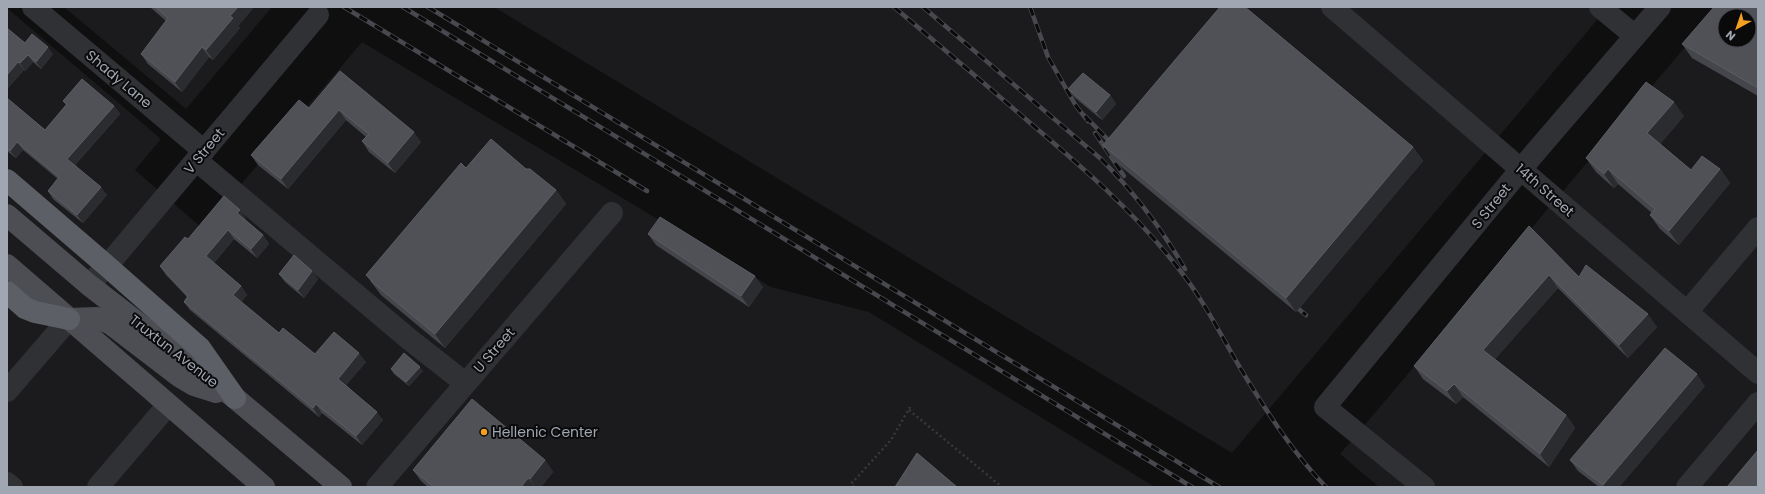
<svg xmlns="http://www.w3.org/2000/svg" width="1765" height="494" font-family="Poppins,sans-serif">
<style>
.built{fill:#1b1b1d;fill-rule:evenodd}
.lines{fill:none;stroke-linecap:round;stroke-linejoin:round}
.path{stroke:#36383c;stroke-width:2.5;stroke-dasharray:2 3;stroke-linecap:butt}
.minor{stroke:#303135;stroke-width:22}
.major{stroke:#4c4e54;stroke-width:22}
.highway{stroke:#5c5f66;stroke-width:22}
.rail-casing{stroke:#47494e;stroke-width:4.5}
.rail{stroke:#0a0a0b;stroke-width:3;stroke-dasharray:9;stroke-linecap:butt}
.wall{fill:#45464b}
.shaded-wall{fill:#2b2c2f}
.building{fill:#4f5156;stroke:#5b5e64;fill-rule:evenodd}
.poi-dot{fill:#f4a023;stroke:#0a0a0b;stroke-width:1.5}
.labels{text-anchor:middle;stroke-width:4;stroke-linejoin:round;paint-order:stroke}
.street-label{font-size:14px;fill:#a0a6b2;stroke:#0a0a0b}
.poi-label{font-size:14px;fill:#a0a6b2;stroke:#0a0a0b;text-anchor:start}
</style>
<rect width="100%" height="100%" fill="#0f0f10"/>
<g class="built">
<polygon points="64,7 272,7 186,109"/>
<polygon points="494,7 1608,7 1232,453"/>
<path d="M1719,7H1758V487H1379L1340,454ZM1725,16H1749V40H1725Z"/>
<polygon points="7,8 161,139 135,170 203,229 362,42 771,287 869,312 1155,487 7,487"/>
</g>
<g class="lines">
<g class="path">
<polyline points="909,410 1002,487"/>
<polyline points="854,487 851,484 891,440 910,407"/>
</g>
<g class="minor">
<polyline points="33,7 204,151"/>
<polyline points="1332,7 1758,373"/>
<polyline points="1600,7 1635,36"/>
<polyline points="196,160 409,339 465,383"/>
<polyline points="89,285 107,266 318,15"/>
<polyline points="1687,312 1758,228"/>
<polyline points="7,391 69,319"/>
<polyline points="7,483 12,487"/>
<polyline points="98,487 168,405"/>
<polyline points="377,487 612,213"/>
<polyline points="1424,487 1325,407 1521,169 1660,7"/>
<polyline points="1687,487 1758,403"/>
</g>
<g class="major">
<polyline points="7,215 89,285 235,398 341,487"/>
<polyline points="7,265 264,487"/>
<polyline points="69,319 97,318 111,324 179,376 194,385 216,392"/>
</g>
<g class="highway">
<polyline points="7,180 107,266 200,348 235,398"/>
<polyline points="7,292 25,308 35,312 69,319"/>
</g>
<defs>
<g id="rail">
<polyline points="344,7 647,191"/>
<polyline points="403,7 1192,487"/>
<polyline points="428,7 1219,487"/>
<path d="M894,7C939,45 984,83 1029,122C1082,167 1135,212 1178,268C1205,301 1223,340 1245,376C1269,415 1294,454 1326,487"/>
<path d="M923,7L1101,159C1133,191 1162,229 1185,269"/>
<polyline points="1030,7 1048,57 1076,106 1088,121"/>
<polyline points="1085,116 1116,148"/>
<polyline points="1095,133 1124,176"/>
<polyline points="1289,301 1306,315"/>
</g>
</defs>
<use href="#rail" class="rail-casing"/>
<use href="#rail" class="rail"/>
</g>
<g class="wall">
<polygon points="150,7 254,7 238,26 240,28 213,60 209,57 182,92 148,64 141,54 166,21"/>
<polygon points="1758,7 1758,96 1692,58 1682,44"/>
<polygon points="25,43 53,54 41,69 33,62 25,71 24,70 7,89"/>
<polygon points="340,71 421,142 395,173 369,152 362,141 366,137 346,120 288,189 258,165 251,155 309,108"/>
<polygon points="1068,89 1110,95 1116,104 1102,120 1074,97"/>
<polygon points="7,98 45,130 66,105 63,101 114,106 120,114 75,165 107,195 83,223 53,199 48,191 58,179 23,150 16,158 7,151"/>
<polygon points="1684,116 1660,144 1691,170 1720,169 1730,183 1679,245 1660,229 1650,215 1652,213 1618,184 1614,188 1596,172 1586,158"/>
<polygon points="1103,145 1413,147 1423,161 1296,312 1113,160"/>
<polygon points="466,168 526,169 556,190 566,204 445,348 381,295 366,275"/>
<polygon points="246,218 245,220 263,235 269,244 257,258 234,239 214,263 241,286 247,295 241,302 279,333 315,354 366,362 346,385 383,420 362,445 322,413 319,417 190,310 184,302 187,297 166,275 160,266"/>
<polygon points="1529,226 1579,277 1657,327 1628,358 1558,288 1495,359 1566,415 1575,428 1549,467 1463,397 1456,404 1423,379 1414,366"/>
<polygon points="648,234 763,287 749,307 656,245"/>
<polygon points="279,274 318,279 304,298 285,282"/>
<polygon points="391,369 423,371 409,386 394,374"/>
<polygon points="1705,386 1619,487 1599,487 1578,471 1570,460"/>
<polygon points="545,460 553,472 541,487 428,487 421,481 413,470"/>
</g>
<g class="shaded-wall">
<polygon points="238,7 254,7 238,26 240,28 213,60 206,50 230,16"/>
<polygon points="48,47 53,54 41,69 36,62"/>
<polygon points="202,47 209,57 182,92 175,82"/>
<polygon points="28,55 33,62 25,71 20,63"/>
<polygon points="18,62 24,70 7,89 7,75"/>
<polygon points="1110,95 1116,104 1102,120 1096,112"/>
<polygon points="1674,102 1684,116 1657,148 1647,133"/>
<polygon points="114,106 120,114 73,167 67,159"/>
<polygon points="339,110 346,120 288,189 281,179"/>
<polygon points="414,132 421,142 395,173 388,163"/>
<polygon points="17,142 23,150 16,158 10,151"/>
<polygon points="1413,147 1423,161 1296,312 1286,298"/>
<polygon points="1608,169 1618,184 1614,188 1604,174"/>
<polygon points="1720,169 1730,183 1679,245 1669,231"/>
<polygon points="101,187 107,195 83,223 77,215"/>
<polygon points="556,190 566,204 445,348 435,334"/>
<polygon points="240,210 246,218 243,222 237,213"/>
<polygon points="228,230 234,239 212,265 206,256"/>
<polygon points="263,235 269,244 257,258 251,249"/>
<polygon points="312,271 318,279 304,298 298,290"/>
<polygon points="1549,275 1558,288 1492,363 1483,350"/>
<polygon points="755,276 763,287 749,307 741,296"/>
<polygon points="241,286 247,295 240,304 233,295"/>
<polygon points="1648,314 1657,327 1628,358 1619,345"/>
<polygon points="359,353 366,362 344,387 338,379"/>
<polygon points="420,367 423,371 409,386 406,382"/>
<polygon points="1697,374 1705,386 1619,487 1605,487 1603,485"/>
<polygon points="1454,384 1463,397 1456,404 1447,391"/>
<polygon points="316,404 322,413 319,417 313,408"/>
<polygon points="377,412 383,420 362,445 356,436"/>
<polygon points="1566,415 1575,428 1549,467 1540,454"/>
<polygon points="545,460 553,472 541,487 535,487 530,479"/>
<polygon points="528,478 535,487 521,487"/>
</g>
<g class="building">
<polygon points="155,7 238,7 230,16 233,18 206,50 202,47 175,82 141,54 168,18"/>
<polygon points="1220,7 1245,7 1413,147 1286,298 1103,145"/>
<path d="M1714,7H1758V88L1682,44ZM1725,16H1749V40H1725Z"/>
<polygon points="7,28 25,43 32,34 48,47 36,62 28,55 20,63 18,62 7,75"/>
<polygon points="340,71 414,132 388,163 362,141 369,134 339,110 281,179 251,155 299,100 309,108"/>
<polygon points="1083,73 1110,95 1096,112 1068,89"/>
<polygon points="82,79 114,106 67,159 101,187 77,215 48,191 59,177 17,142 10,151 7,148 7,98 45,130 67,104 63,101"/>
<polygon points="1646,82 1674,102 1647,133 1691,170 1702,156 1720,169 1669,231 1650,215 1655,209 1608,169 1604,174 1586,158"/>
<polygon points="491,139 526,169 530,169 556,190 435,334 371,281 372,280 366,275 461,163 466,168"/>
<polygon points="224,196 240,210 237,213 263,235 251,249 228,230 206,256 241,286 233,295 279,333 283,328 315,354 334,332 359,353 338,379 377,412 356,436 316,404 313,408 184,302 188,296 160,266 185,237 188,239"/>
<polygon points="660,217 755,276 741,296 648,234"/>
<polygon points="1529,226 1579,277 1586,265 1648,314 1619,345 1549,275 1483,350 1566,415 1540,454 1454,384 1447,391 1414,366"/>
<polygon points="294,255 312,271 298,290 279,274"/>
<polygon points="1665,348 1697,374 1603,485 1570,460"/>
<polygon points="404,353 420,367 406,382 391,369"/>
<polygon points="472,399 545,460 530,479 528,478 521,487 434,487 413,470"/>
<polygon points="1758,450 1758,487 1727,487"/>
<polygon points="917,453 957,487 895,487"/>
</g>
<circle class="poi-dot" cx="484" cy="432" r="4"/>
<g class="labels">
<g class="street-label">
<text transform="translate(119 79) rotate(40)" y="5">Shady Lane</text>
<text transform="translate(204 151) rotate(-50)" y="5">V Street</text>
<text transform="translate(1545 190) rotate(41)" y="5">14th Street</text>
<text transform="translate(1491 206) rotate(-51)" y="5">S Street</text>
<text transform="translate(494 350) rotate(-49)" y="5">U Street</text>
<text transform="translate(174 351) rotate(38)" y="5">Truxtun Avenue</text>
</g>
<g class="poi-label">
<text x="492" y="437">Hellenic Center</text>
</g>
</g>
<rect width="1765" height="494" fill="none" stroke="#a0a6b2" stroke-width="16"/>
<g transform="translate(1737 28) rotate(220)"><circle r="19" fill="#0a0a0b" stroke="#46484e"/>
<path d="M0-3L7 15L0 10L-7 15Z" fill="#f4a023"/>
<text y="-6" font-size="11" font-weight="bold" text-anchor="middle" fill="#a0a6b2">N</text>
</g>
</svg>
